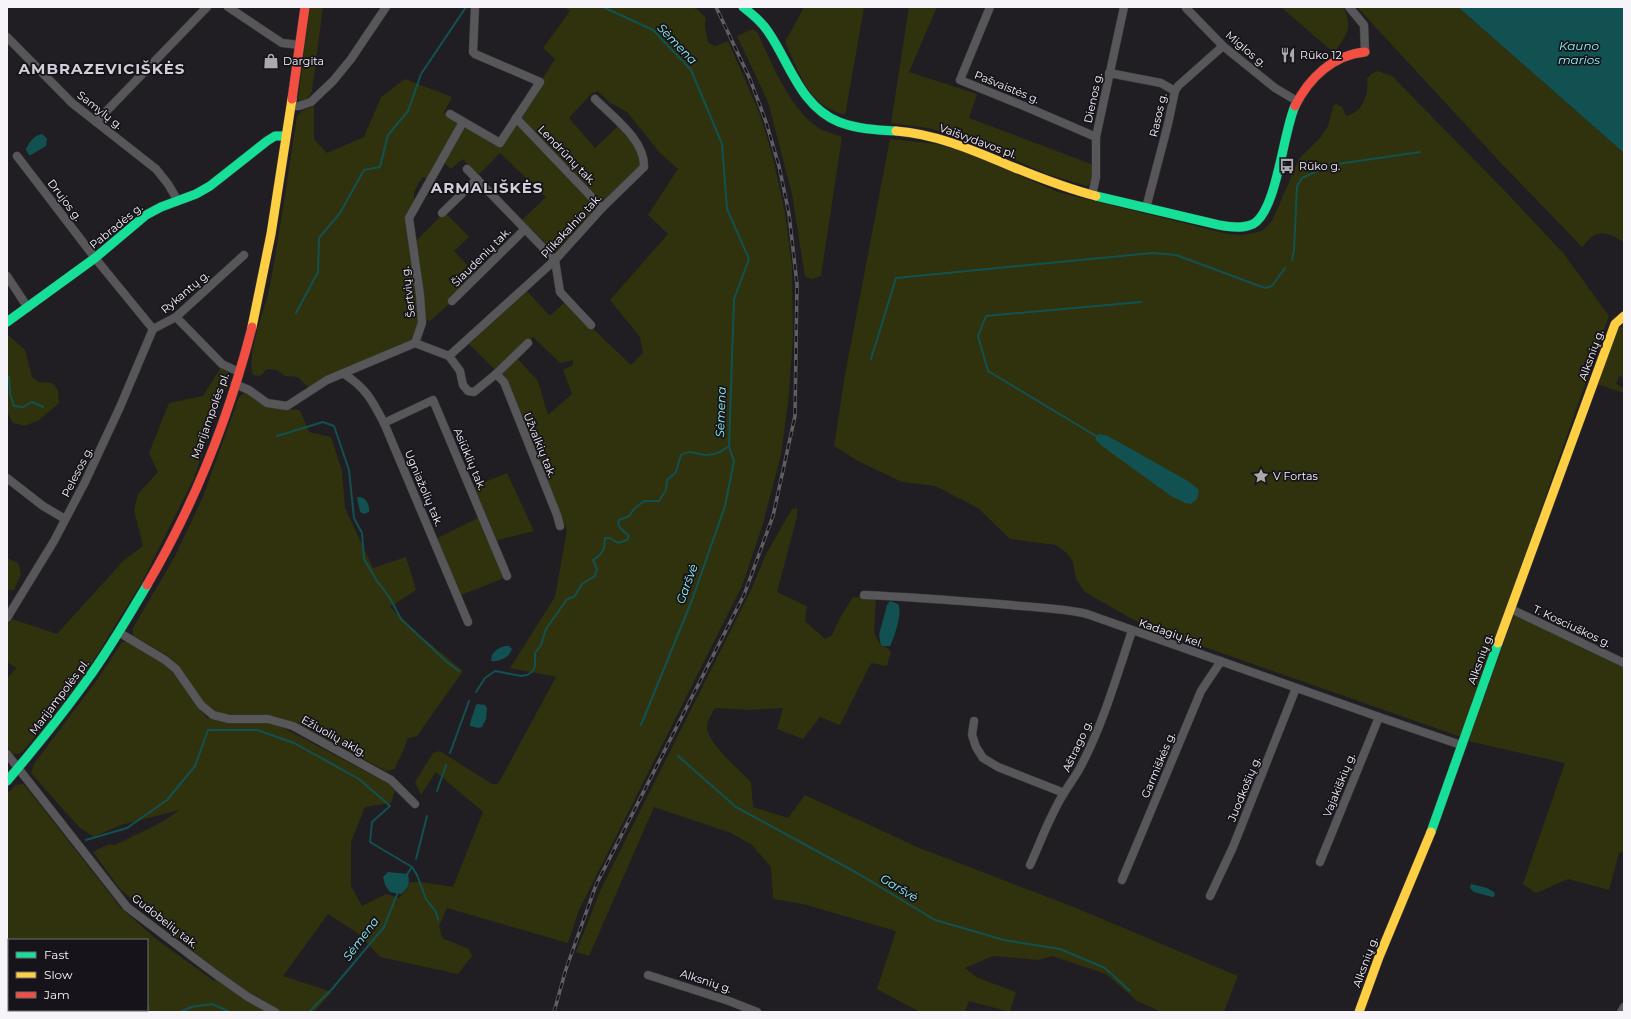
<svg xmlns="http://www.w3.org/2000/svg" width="1631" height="1019" font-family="Montserrat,sans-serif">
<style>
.green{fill:#2f320c;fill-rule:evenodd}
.water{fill:#125152}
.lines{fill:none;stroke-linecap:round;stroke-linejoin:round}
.stream{stroke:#125152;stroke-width:2}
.street-casing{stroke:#3c3b3e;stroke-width:9}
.fast-casing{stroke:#3c3b3e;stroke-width:10}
.slow-casing{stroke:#3c3b3e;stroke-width:10}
.jam-casing{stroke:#3c3b3e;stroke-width:10}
.street{stroke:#575659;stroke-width:8}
.fast{stroke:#16e098;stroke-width:9}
.slow{stroke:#ffcf43;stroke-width:9}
.jam{stroke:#f24e42;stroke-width:9}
.rail-casing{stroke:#5f5e61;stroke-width:3.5}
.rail{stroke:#16141a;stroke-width:2;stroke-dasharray:6;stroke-linecap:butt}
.labels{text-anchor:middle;stroke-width:3.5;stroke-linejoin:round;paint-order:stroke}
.street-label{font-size:11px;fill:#f6f4f9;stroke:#16141a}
.poi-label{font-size:11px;fill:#f6f4f9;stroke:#16141a;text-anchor:start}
.water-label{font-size:12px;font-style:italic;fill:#8ef2f4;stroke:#16141a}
.district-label{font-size:15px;font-weight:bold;letter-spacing:1px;fill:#d3cfd8;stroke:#16141a}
</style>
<rect width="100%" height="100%" fill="#201e22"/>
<g class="green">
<polygon points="310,7 323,7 312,91 308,98 301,102 298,99"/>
<path d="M564,7H692L698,10L706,18L705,26L708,42L715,46L728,41L759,112L772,154L785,213L792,267L793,337L789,394L781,455L762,527L742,586L579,910L568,943L447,908L439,926L442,938L469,949L472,956L458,974L380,957L359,934L328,914L283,976L332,992L314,1012H7V794L16,785L23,784L27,788L121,908L156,939L214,981L223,976L120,889L93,852L109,844L115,845L162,822L180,810L121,825L94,837L79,827L31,773L34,764L97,680L122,642H128L161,660L181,680L198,707L207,718L229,723L262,722L278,725L389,784L395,791L391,803L365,807L351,842V886L362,906L386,894L399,898L407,889L410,882H421L453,887L483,812L436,772L421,795L415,782L433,753L440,751L492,784H498L556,677L510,668L555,597L567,530L508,383L501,372L517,358L538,381L548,415L572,394L563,370L573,365V360L560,363L533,337L495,370L469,344L526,290L550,316L565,302L631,365L643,353L640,337L610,300L668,234L648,215L678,169L660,153L627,112L609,102L598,91L592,93L569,118L595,148L618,126L634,142L642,166L556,253L522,220L546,197L500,153L478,175L463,159L451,169L443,162L464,125L501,145L555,59L543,48L570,11ZM9,940H147V1010H9Z"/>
<path d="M804,7L864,8L845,115C840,113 833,111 828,108C805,96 796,64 785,42Z"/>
<path d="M909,7H937L909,72L977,94L969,118L1091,164C1094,172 1094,181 1087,186L1047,174L964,138L928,128L891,123Z"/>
<path d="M1281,7H1343C1354,27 1346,36 1334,53Z"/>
<path d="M1357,7H1458L1624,153V243C1618,237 1604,231 1597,234C1591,236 1586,243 1582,247L1501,163Z"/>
<path d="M753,29L757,32C772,62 789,109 819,128C825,132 835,134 842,137L821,276L813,279L805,277L792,194L768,102L737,36Z"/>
<path d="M1378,71L1392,76L1504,190L1564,254L1609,316L1461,737L1162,632L1132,619L1085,592L1076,579L1073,562L1067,553L1056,545L1010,539L978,508L935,486L902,482L858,461L834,446L845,375L890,139L936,144L965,152L1058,192L1228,234L1243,235L1262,231L1272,221L1299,159L1321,137L1328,126L1333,106L1336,104L1342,107L1346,116C1361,114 1370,94 1367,79L1371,74Z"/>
<path d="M405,79L452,97L444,112L458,122V125L427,179L422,177L414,192V203L407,215L413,278L420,312L416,333L410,340L308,387L298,377L285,376L277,370L267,369L260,376L253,375C246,354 264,313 269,290C280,232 288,174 297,116L302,111L314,106V139L327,153L364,137L381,97Z"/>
<polygon points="445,212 469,237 454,251 479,278 430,321 425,319 415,242"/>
<polygon points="1621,327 1624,328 1624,377 1619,376 1616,384 1624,388 1624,393 1597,384 1618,328"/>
<polygon points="7,334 25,350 32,377 39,382 52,383 58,390 59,403 39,420 25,426 13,423 7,412"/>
<polygon points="221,367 228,372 229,376 194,478 142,582 90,666 47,723 23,751 18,754 13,754 7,746 7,679 16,668 7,662 7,625 12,619 57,634 124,560 143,546 134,510 138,494 158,472 149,453 169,403 203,396"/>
<path d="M246,392L267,407L300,410L309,432L331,437L342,471L345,508L373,568L406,557L416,590L390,607L422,637L463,671L417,736L407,739C406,749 398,759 395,769L386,771L301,725L281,718L257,715L223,714L210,709L202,701L185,675L168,656L133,636V628L175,556L202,499L239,397Z"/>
<polygon points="507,473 534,531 494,541 473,487"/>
<path d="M797,508V517L777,592L807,606L805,621L825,639L832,635L841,616L853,597L876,598L874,633L881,646L886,647L891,652L887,666L871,663L840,725L820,717L803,739L777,729L783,708L751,710L715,708C711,715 705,723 708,732C712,747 740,770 751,782L753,807L788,818L805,795L917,847L1071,906L1238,976L1224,1012H1161L1137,1001L1106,974L1052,956L1039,960L993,956L965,968L976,977L1016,992L1010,1012L969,1001L965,1012H920L877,989L896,931L803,904L773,899L771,867L752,845L731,833L654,807L589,956L576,952L601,889L752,588L765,556L792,509Z"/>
<polygon points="478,518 504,578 459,596 436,539"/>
<polygon points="7,558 19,564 21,574 14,590 7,590"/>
<polygon points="1514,615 1610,660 1624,668 1624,851 1619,853 1609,890 1568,879 1536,893 1523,884 1565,763 1468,741"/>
</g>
<g class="water">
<polygon points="1458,7 1624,7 1624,153"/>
<path d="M42,134L47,139L46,146L31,155H29L26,150C28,143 34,135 42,134Z"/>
<polygon points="1100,434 1108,436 1188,481 1199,490 1197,499 1191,504 1185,503 1171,496 1102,446 1096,440 1096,436"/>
<path d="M357,497C365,496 370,504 369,512L364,514L360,512Z"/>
<path d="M890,601L898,604C903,612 894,638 890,646H881L879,635L887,605Z"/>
<path d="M505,646H509L512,649C509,658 499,662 491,661C491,653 497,648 505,646Z"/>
<polygon points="478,704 485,705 487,708 486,719 482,727 478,728 470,726 470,723 476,705"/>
<path d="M388,872L408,874C410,883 409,888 401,894L390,892L385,885L383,877Z"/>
<polygon points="1471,884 1487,888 1494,892 1495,896 1492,897 1474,892 1470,888"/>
</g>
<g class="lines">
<g class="stream">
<polyline points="1292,260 1294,250 1297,186 1302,178 1331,165 1420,152"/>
<polyline points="296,313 318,272 319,238 340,213 364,170 380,167 388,135 408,111 421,74 466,7"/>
<polyline points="871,359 896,278 1152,253 1176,255 1265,288 1272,286 1285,268"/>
<polyline points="7,377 9,377 10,394 14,406 23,407 32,402 43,407"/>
<polyline points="277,436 323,422 334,426 349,470 354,518 362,533 364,559 377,581 390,598 401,619 447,662 459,671"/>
<polyline points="1096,436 988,371 978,336 986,316 1141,302"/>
<path d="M476,692L485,678L495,671L521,676L527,675L533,671L535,666V653L541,645L546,629L567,599L574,597L582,584L595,576L597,569L593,560L600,555L604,548L605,538H610L618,543L627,540L629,536C624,531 616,527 619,520L629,516L634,509L644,501H659L666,490L667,480L676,472L681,455C689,449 699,455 707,455C716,455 722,451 729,446L734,299L749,259L727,209L722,144L691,70L653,30L603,7"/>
<polyline points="641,725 692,600 725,506 734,461 729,447"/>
<polyline points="450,753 469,701"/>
<polyline points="678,756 736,807 857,873 935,920 1004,940 1060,949 1105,968 1130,991"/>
<polyline points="437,791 446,765"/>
<polyline points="86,840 127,828 167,800 195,766 208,730 257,730 294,743 359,779 390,806 372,822 370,842 412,867 417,875 426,899 436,912 438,920"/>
<polyline points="416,859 427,816"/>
<polyline points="406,876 412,867"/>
<polyline points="132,1012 132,1010"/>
<polyline points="146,1012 149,1008 147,1006"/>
<polyline points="180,1012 191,1007 212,1004 230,1012"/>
<polyline points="309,1012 332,989 384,927 398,892"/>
</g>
<defs>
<g id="street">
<polyline points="228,7 282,43 300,45"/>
<polyline points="990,7 960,80 1024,106 1096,137"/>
<polyline points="1349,7 1364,25 1365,52"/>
<polyline points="1186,8 1223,46 1275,88 1297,101"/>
<polyline points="7,37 72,103 156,169 168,184 178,201"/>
<polyline points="1109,73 1161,83 1175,91"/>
<polyline points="291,106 299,106 311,102 333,81 351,59 386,7"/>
<polyline points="450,114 500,143 540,82 475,54 473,52 475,7"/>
<polyline points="516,118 602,208"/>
<polyline points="96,122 207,7"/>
<polyline points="17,156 95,258 153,329 176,317 244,255"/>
<polyline points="467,169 555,260 560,292 591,325"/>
<polyline points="1092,195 1096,177 1096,137 1124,7"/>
<polyline points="1146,208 1168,124 1175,91 1178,86 1223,46"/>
<polyline points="442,213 477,179"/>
<polyline points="7,276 28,308"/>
<polyline points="452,301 525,229"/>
<polyline points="176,317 222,364 239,372"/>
<polyline points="415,343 449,356 460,371 463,385 468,391 474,392 496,374 528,343"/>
<path d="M449,356L555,260L602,208L644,167C645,140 613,117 595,99"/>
<path d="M344,374C366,388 372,400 384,423L468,622"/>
<polyline points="496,374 504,382 557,515 560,526"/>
<polyline points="235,384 249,390 267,403 287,406 327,380 415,343 422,323 420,295 409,218 463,122"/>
<polyline points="384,423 433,400 507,576"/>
<polyline points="7,478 43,506 65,519"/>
<path d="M864,595C913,597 962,601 1011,605C1036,608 1062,608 1087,614L1379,717L1461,745"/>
<polyline points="1511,609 1624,663"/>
<polyline points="7,618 54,541 85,482 120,407 153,329"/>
<polyline points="120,633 165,660 176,669 201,705 213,715 229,719 268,719 293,726 391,780 415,804"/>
<polyline points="974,721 972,735 976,747 983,758 998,767 1064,793"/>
<polyline points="7,754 127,907 214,973 248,997 275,1012"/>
<polyline points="1320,862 1379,717"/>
<path d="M1030,865C1041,841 1050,815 1064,793C1070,783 1078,773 1083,762C1104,721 1117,675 1132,631"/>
<polyline points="1122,880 1201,691 1221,661"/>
<polyline points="1210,896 1233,847 1296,688"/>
<polyline points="648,975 729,1001 757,1012"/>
<polyline points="1621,1012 1624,1007"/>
</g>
<g id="fast">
<path d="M743,7C753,15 762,22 769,33C790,64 801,107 839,122C857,129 877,130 896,131"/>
<path d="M1096,196L1219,225C1230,227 1243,229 1253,224C1277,211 1283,132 1295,106"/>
<polyline points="7,322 95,258 146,215 161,207 196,194 210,186 267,141 275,136 286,136"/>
<path d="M7,781C35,748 62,715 87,680C109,650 128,617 147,585"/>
<polyline points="1431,832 1498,643"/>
</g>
<g id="slow">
<path d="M896,131C937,134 975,151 1013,167C1040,178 1068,189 1096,196"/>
<polyline points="252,327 271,234 292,99"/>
<polyline points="1498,643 1615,324 1624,316"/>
<polyline points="1359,1012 1379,957 1431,832"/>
</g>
<g id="jam">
<polyline points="292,99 305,7"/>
<path d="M1295,106C1309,78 1333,55 1365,52"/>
<path d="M147,585C194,505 229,417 252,327"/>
</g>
</defs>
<use href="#street" class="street-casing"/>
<use href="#fast" class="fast-casing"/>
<use href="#slow" class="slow-casing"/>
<use href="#jam" class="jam-casing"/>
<use href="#street" class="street"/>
<use href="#fast" class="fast"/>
<use href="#slow" class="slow"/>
<use href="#jam" class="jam"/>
<defs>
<polyline id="rail" points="554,1012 566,969 596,885 744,595 773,516 795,416 797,284 789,214 779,166 766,122 750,79 716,7"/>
</defs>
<use href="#rail" class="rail-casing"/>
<use href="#rail" class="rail"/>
</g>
<defs>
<symbol id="restaurant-bare" viewBox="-9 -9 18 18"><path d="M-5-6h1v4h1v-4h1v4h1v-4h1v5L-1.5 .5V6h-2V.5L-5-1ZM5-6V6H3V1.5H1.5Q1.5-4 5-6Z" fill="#aba9ae" stroke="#16141a" stroke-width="2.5" paint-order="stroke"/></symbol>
<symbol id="shop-bare" viewBox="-9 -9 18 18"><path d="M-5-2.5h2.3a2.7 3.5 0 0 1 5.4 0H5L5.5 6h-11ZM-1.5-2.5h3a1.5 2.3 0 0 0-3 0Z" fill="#aba9ae" stroke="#16141a" stroke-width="2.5" paint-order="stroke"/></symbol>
<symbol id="bus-bare" viewBox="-9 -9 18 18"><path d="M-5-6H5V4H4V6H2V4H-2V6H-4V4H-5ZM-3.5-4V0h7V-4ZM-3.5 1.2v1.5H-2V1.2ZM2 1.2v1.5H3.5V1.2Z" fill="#aba9ae" stroke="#16141a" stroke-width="2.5" paint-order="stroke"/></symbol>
<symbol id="sight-bare" viewBox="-9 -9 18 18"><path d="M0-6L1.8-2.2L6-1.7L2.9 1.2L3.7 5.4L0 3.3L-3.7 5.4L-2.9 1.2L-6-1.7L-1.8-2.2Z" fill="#aba9ae" stroke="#16141a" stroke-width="2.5" paint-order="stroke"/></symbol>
</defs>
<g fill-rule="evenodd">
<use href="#restaurant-bare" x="1277" y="44" width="22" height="22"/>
<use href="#shop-bare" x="260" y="50" width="22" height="22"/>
<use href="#bus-bare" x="1276" y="155" width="22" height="22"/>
<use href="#sight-bare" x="1250" y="465" width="22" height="22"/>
</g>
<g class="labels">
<g class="street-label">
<text transform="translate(1246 49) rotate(40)" y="4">Miglos g.</text>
<text transform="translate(1007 87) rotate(22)" y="4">Pašvaistės g.</text>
<text transform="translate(1093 98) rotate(-78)" y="4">Dienos g.</text>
<text transform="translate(100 110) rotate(38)" y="4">Samylų g.</text>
<text transform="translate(1158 115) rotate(-77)" y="4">Rasos g.</text>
<text transform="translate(978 141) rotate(20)" y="4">Vaišvydavos pl.</text>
<text transform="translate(567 155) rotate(46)" y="4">Lendrūnų tak.</text>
<text transform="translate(65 200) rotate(53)" y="4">Drujos g.</text>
<text transform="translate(116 226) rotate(-39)" y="4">Pabradės g.</text>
<text transform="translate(571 226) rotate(-47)" y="4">Plikakalnio tak.</text>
<text transform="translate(481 257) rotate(-45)" y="4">Šiaudenių tak.</text>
<text transform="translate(185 292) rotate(-40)" y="4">Rykantų g.</text>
<text transform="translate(408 292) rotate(-97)" y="4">Šertvių g.</text>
<text transform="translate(1591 355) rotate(-70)" y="4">Alksnių g.</text>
<text transform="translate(210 416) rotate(-70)" y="4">Marijampolės pl.</text>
<text transform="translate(540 445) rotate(68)" y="4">Užvalkių tak.</text>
<text transform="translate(470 459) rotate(67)" y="4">Asiūklių tak.</text>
<text transform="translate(77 472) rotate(-63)" y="4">Pelesos g.</text>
<text transform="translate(424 488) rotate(67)" y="4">Ugniažolių tak.</text>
<text transform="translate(1572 626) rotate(25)" y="4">T. Kosciuškos g.</text>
<text transform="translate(1171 633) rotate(19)" y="4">Kadagių kel.</text>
<text transform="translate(1480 659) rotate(-70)" y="4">Alksnių g.</text>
<text transform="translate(59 697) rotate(-53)" y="4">Marijampolės pl.</text>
<text transform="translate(334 736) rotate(29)" y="4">Ežiuolių aklg.</text>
<text transform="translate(1077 746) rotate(-65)" y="4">Aštrago g.</text>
<text transform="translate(1158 765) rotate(-67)" y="4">Garmiškės g.</text>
<text transform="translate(1339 785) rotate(-68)" y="4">Vajakiškių g.</text>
<text transform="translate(1244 789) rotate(-68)" y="4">Juodkošių g.</text>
<text transform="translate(165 921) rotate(38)" y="4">Gudobelių tak.</text>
<text transform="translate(1365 962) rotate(-70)" y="4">Alksnių g.</text>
<text transform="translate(706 981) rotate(18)" y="4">Alksnių g.</text>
</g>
<g class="poi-label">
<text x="1300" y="59">Rūko 12</text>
<text x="283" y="65">Dargita</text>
<text x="1299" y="170">Rūko g.</text>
<text x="1273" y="480">V Fortas</text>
</g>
<g class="water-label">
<text transform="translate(677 44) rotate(46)" y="4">Sėmena</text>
<text x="1579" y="50">Kauno<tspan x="1579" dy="14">marios</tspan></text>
<text transform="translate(721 412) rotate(-88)" y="4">Sėmena</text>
<text transform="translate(687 584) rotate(-70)" y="4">Garšvė</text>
<text transform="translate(899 888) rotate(31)" y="4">Garšvė</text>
<text transform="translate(361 939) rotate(-53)" y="4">Sėmena</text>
</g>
<g class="district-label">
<text x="102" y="74">AMBRAZEVICIŠKĖS</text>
<text x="487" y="193">ARMALIŠKĖS</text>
</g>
</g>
<rect width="1631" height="1019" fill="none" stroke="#f6f4f9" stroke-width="16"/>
<rect x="8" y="939" width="140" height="72" fill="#16141a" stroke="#706e73"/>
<rect x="16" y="952" width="20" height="6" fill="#16e098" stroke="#706e73"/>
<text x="44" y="959" font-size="12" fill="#f6f4f9">Fast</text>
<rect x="16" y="972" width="20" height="6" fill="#ffcf43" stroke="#706e73"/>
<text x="44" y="979" font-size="12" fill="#f6f4f9">Slow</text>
<rect x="16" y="992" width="20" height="6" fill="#f24e42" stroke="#706e73"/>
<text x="44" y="999" font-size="12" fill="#f6f4f9">Jam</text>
</svg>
